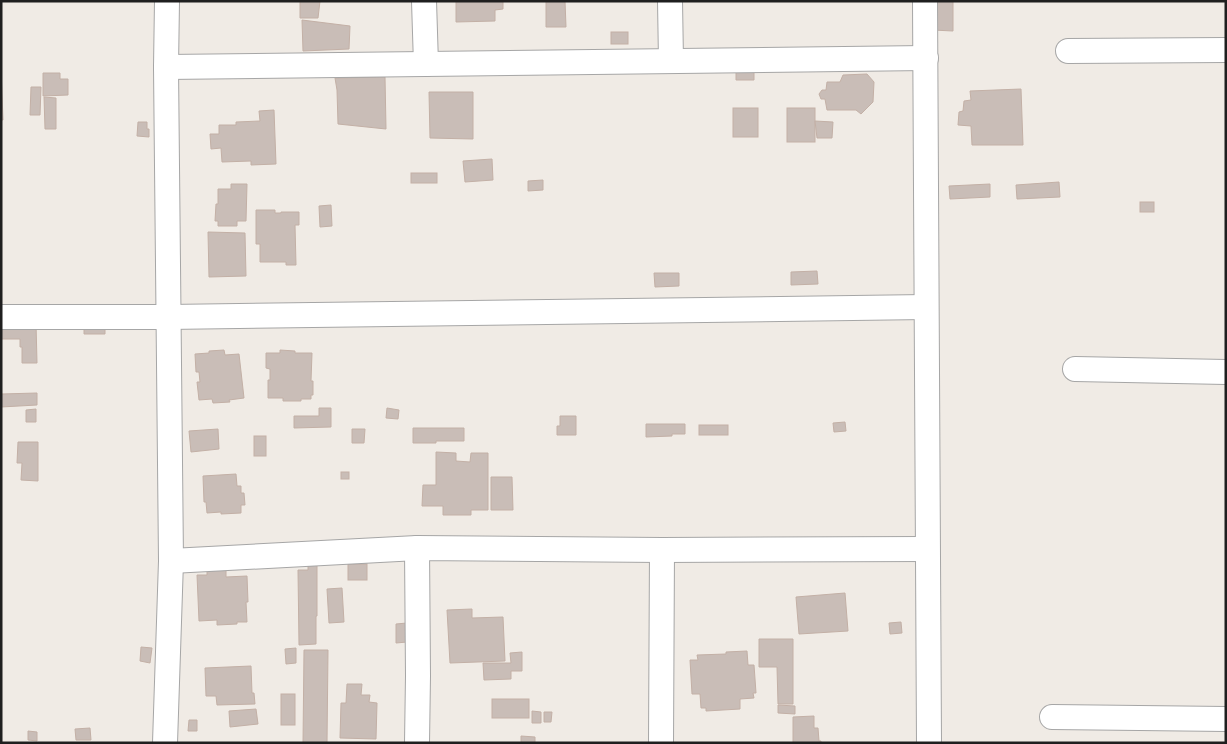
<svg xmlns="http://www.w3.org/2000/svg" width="1227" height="744" font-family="Jost,sans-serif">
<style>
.building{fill:#c9bdb7;stroke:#c3b0a6}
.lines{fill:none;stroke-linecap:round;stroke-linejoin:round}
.minor-casing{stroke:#a6a6a6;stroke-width:26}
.minor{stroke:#fff;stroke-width:24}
</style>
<rect width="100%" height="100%" fill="#f0ebe5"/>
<g class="building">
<polygon points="300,1 320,1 318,18 300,18"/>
<polygon points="456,1 503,1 503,9 495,10 495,21 456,22"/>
<polygon points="546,1 565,1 566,27 546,27"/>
<polygon points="932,1 953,1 953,31 933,30"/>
<polygon points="302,20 350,26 349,49 303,51"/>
<rect x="611" y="32" width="17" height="12"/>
<polygon points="736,67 754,68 754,80 736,80"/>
<polygon points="1,69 3,120 1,120"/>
<polygon points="43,73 60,73 60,79 68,79 68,95 43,96"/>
<polygon points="867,74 874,82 873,102 861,114 856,110 827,110 825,99 821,99 819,94 822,90 826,90 827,82 840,82 843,75"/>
<polygon points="385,77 386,129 338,124 337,90 335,78"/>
<polygon points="31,87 41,87 40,115 30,115"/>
<polygon points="1021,89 1023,145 972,145 971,126 958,125 959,112 963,111 964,101 971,100 970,91"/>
<polygon points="429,92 473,92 473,139 430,138"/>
<polygon points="44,97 56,98 56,129 45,129"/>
<rect x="733" y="108" width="25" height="29"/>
<rect x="787" y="108" width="28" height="34"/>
<polygon points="274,110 276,164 251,165 251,161 222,162 221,148 211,149 210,134 219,134 219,125 236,125 236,122 260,121 259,111"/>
<polygon points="815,121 833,122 832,138 817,138"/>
<polygon points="138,122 147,122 147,129 149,129 149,137 137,136"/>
<polygon points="492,159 493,180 465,182 463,161"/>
<rect x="411" y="173" width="26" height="10"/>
<polygon points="543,180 543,190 528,191 528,181"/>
<polygon points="1059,182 1060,197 1017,199 1016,185"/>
<polygon points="231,184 247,184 246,221 237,221 237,226 218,226 218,221 215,221 216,204 218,204 218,189 231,189"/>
<polygon points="990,184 990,197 950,199 949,186"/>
<rect x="1140" y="202" width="14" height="10"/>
<polygon points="331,205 332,226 320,227 319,206"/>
<polygon points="256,210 275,210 275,213 281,213 281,212 299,212 299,225 295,225 296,265 286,265 286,262 260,262 260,244 256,244"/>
<polygon points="208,232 245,233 246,276 209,277"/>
<polygon points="817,271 818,284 791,285 791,272"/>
<polygon points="654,273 679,273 679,286 655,287"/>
<polygon points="36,323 37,363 22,363 22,347 20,347 20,339 1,339 1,324"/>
<polygon points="105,323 105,334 84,334 84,324"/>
<polygon points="224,350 225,355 239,354 244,398 229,400 230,402 213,403 212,399 199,400 197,382 200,382 199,372 196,372 195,354 209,353 209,351"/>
<polygon points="280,350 295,351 295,353 312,353 311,381 313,381 313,395 311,395 311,399 301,399 301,401 283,401 283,398 268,398 268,380 270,380 270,369 266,368 266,353 280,353"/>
<polygon points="37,393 37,405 1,407 1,394"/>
<polygon points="319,408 331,408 331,427 294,428 294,416 319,416"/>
<polygon points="387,408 399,410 398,419 386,418"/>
<polygon points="36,409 36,422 26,422 26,410"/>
<polygon points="560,416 576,416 576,435 557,435 557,426 560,426"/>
<polygon points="845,422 846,431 834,432 833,423"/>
<polygon points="646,424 685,424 685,434 672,434 672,436 646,437"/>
<rect x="699" y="425" width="29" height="10"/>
<polygon points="413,428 464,428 464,441 436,441 436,443 413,443"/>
<polygon points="218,429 219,449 191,452 189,431"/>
<polygon points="352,429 365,429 364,443 352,443"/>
<rect x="254" y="436" width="12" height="20"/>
<polygon points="18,442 38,442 38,481 21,480 22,463 17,463"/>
<polygon points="436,452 456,453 456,461 470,462 471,453 488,453 488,510 471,510 471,515 443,515 443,506 422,506 423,485 436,485"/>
<rect x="341" y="472" width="8" height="7"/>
<polygon points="236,474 237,486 241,486 241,493 244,493 245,505 241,505 241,513 221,514 221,512 207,513 206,502 204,502 203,476"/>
<polygon points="491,477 512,477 513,510 491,510"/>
<polygon points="226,563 226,577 247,576 248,602 246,602 247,622 237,622 237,624 217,625 217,620 199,621 197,575 207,575 207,564"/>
<polygon points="308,564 317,564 317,616 316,616 316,644 299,645 298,570 308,570"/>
<rect x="348" y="564" width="19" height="16"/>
<polygon points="342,588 344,622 329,623 327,589"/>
<polygon points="845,593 848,631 799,634 796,597"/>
<polygon points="472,609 472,618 503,617 505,661 450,663 447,610"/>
<polygon points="901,622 902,633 890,634 889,623"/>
<polygon points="407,623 407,642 396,643 396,624"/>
<polygon points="759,639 793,639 793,704 778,704 777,667 759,667"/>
<polygon points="141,647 152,648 150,663 140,661"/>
<polygon points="296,648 296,663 286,664 285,649"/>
<polygon points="304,650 328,650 327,743 303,743"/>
<polygon points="747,651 748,665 754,665 756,693 753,693 754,698 740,699 740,709 706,711 706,708 701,708 700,694 692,694 690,660 698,660 697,655 726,654 726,652"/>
<polygon points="522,652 522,671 511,671 511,679 484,680 483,663 511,663 510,653"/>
<polygon points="251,666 252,693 254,693 255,704 217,705 216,696 206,696 205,668"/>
<polygon points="347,684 362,684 361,695 370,695 369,702 377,703 376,739 340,738 341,703 346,703"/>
<rect x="281" y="694" width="14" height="31"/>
<rect x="492" y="699" width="37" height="19"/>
<polygon points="778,705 795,706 795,714 778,713"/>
<polygon points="256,709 258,724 230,727 229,711"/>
<polygon points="532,711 541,712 541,723 532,723"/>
<polygon points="544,712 552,712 551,722 544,722"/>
<polygon points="814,716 814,728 818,728 819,741 821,741 821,743 793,743 793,717"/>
<polygon points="189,720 197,720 197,731 188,731"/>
<polygon points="90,728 91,740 76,740 75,729"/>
<polygon points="28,731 37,732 37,741 28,740"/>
<polygon points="521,736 535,737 535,743 521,743"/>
</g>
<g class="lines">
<defs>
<g id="minor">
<polyline points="424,1 426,64"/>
<polyline points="670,1 671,61"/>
<polyline points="925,1 929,743"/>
<polyline points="1068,51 1226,50"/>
<polyline points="166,67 926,58"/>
<polyline points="1,317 168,317 926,307"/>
<polyline points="1075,369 1226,372"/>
<polyline points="417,548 418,676 417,743"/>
<polyline points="171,561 417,548 662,550 927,549"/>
<polyline points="1052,717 1226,719"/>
<polyline points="165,743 171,561 166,67 167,1"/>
<polyline points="661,743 662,550"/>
</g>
</defs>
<use href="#minor" class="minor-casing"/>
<use href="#minor" class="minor"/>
</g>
<rect width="1227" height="744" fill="none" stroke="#1f1f1f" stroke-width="5"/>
</svg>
